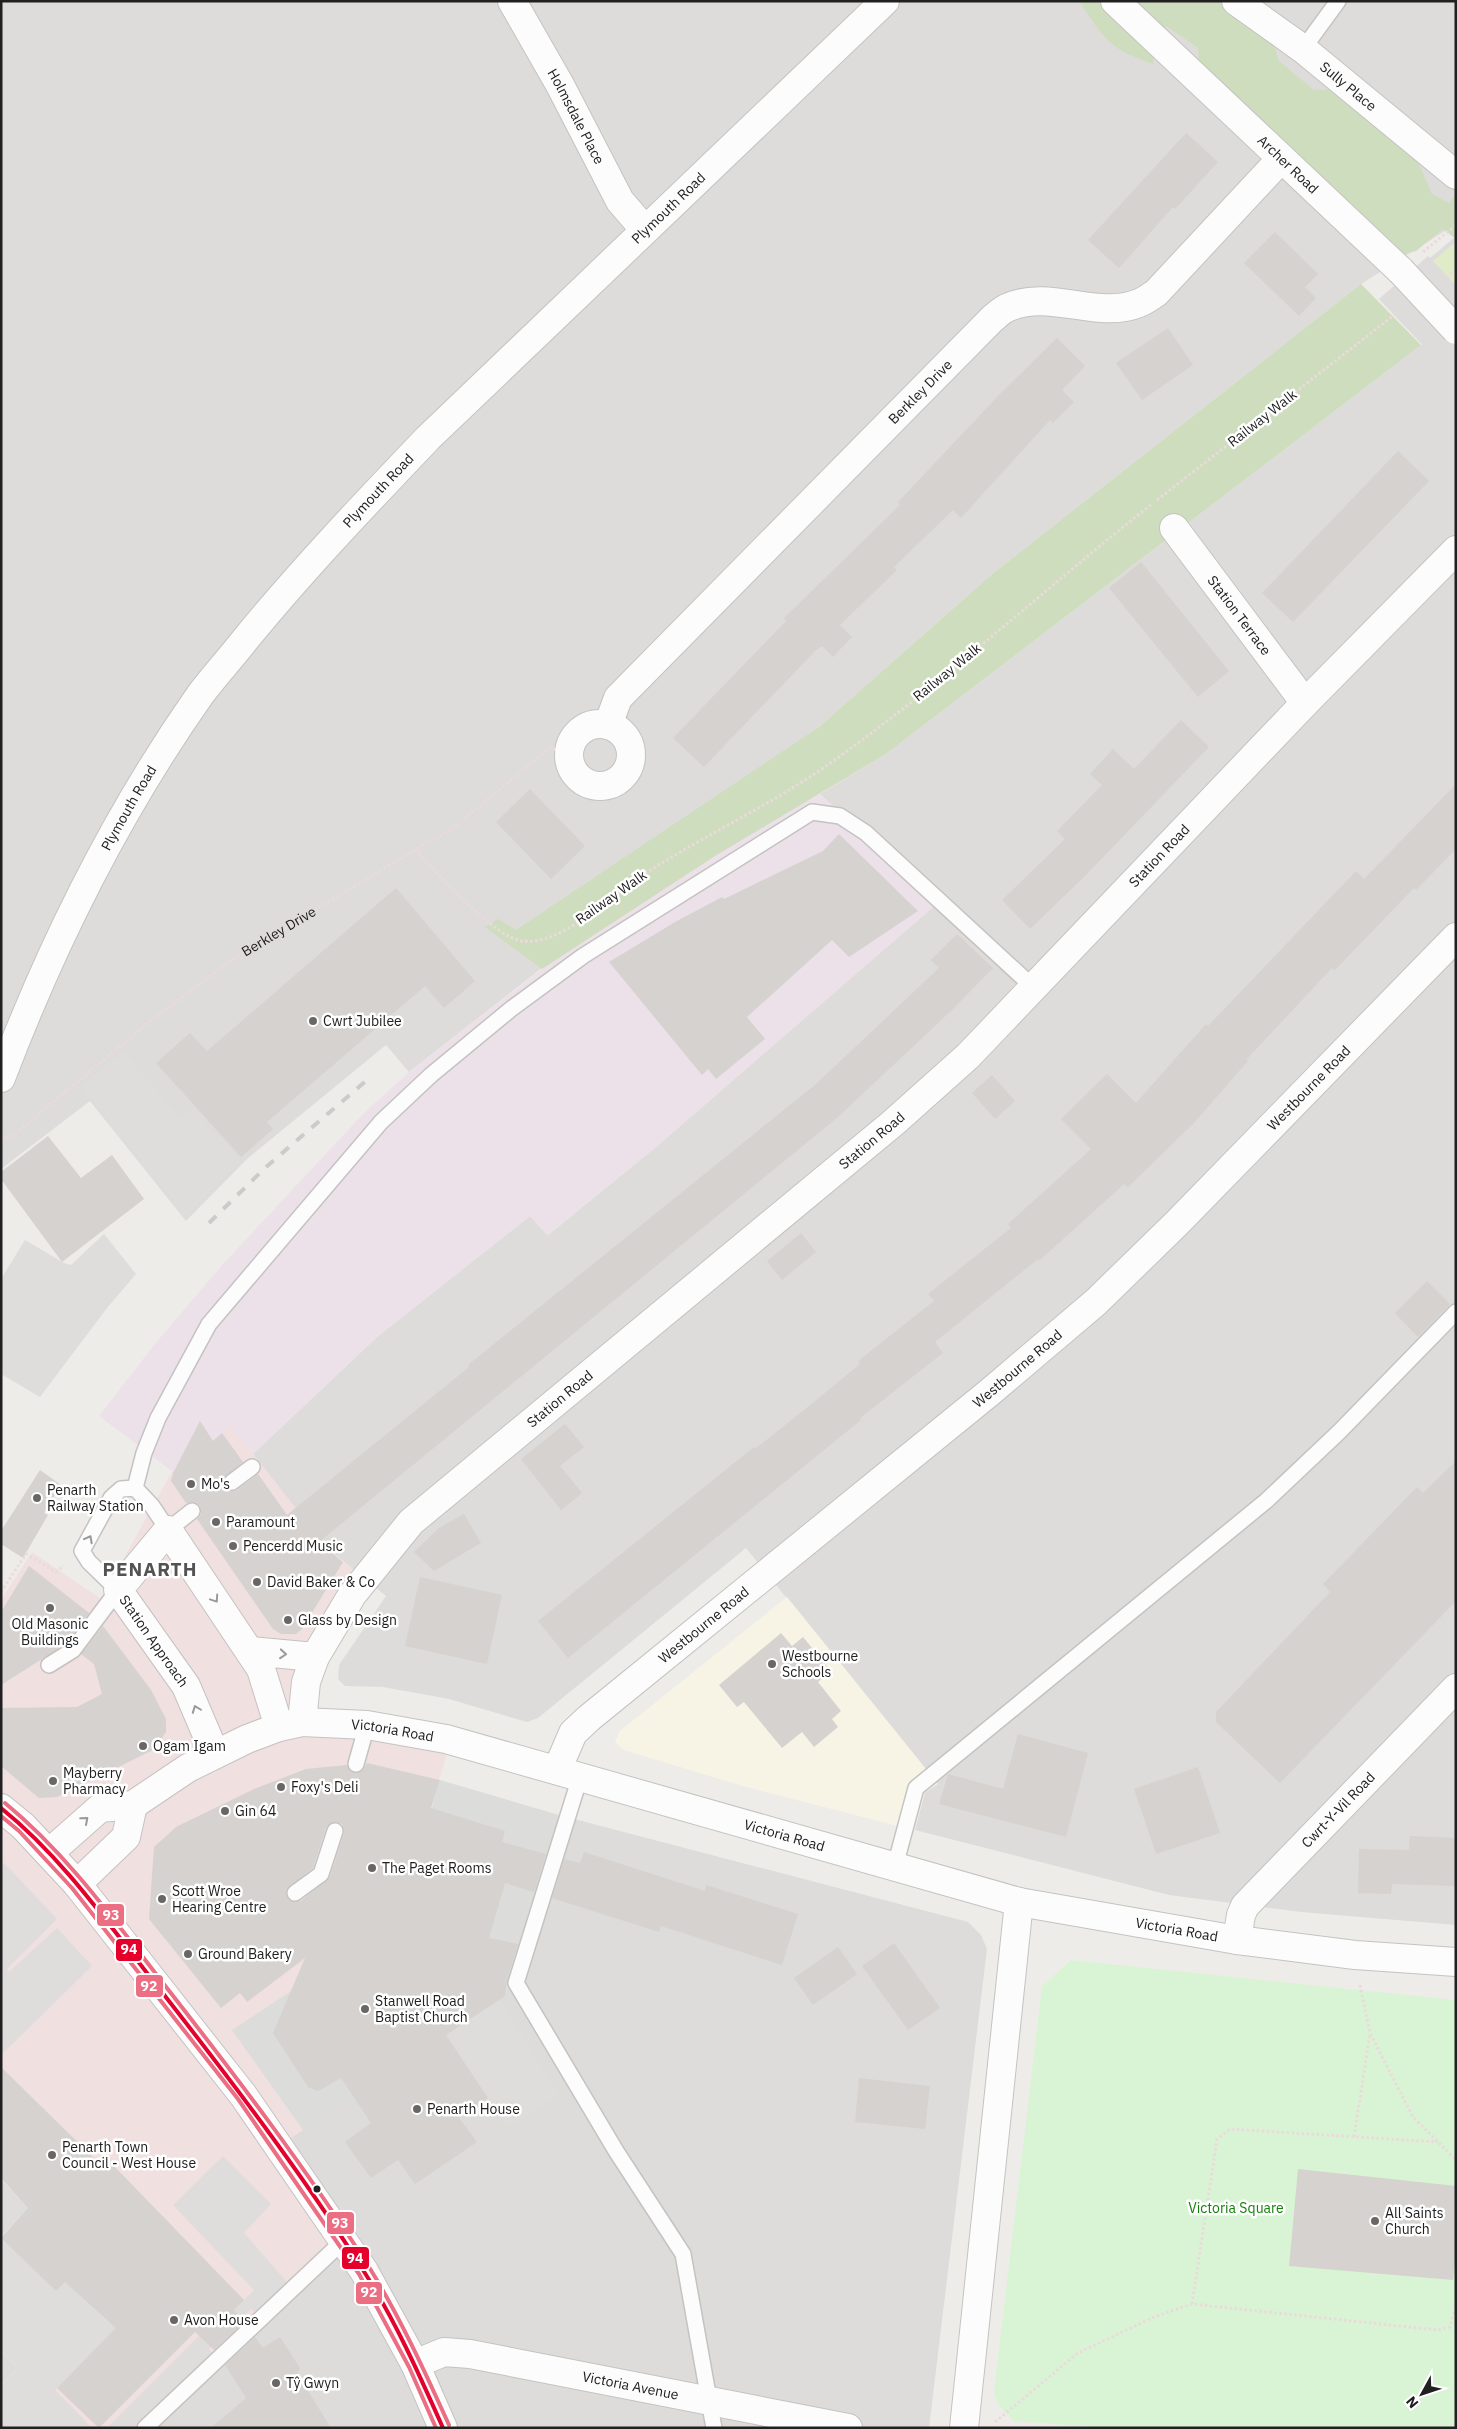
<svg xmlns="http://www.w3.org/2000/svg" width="1457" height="2429" font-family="'IBM Plex Sans',sans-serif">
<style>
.residential{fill:#dddcda}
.commercial{fill:#f0e0e0}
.industrial{fill:#ece1e9}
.education{fill:#f7f4e5}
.religious{fill:#dcdcda}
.grass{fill:#e0ebc8}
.forest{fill:#ceddbe}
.park{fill:#d9f4d5}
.parking{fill:#dedddc}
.pier{fill:#dddcdb}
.building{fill:#d5d2d0;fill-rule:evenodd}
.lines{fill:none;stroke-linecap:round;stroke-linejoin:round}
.service-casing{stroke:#c4c3c1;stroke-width:18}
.minor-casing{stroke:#c4c3c1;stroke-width:30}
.tertiary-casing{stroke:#c4c3c1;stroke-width:30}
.path{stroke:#ebdadb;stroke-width:3;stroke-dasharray:2.5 2.5;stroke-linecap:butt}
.service{stroke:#fcfcfc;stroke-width:15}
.minor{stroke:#fcfcfc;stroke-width:28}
.tertiary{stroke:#fcfcfc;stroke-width:28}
.rail{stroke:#cbcbca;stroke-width:4;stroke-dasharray:10 10;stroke-linecap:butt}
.minor-bridge-casing{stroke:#c4c3c1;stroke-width:30;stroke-linecap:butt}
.minor-bridge{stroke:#fcfcfc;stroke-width:28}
.bus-1-casing{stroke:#fff;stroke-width:8}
.bus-2-casing{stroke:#fff;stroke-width:8}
.bus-3-casing{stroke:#fff;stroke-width:8}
.bus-1{stroke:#e4002b;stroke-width:4}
.bus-2{stroke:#eb6e82;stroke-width:4}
.bus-3{stroke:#eb6e82;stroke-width:4}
.oneway{stroke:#999}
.poi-dot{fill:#686766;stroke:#fff;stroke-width:2}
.bus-dot{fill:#202020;stroke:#fff;stroke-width:2}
.labels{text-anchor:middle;stroke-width:5;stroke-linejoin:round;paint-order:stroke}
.street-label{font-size:14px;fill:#202020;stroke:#fff}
.poi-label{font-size:14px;fill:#202020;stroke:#fff;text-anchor:start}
.park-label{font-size:14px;fill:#14810b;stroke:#fff}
.district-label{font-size:19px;font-weight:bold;letter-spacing:1px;fill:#535353;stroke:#fff}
.line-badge{stroke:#fff;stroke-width:2}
.badge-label{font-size:14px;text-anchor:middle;font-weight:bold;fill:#fff}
</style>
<rect width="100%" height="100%" fill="#eeece9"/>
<g class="residential">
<polygon points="1,1 1456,1 1456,224 1361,284 991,575 819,727 542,968 409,1072 386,1045 247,1159 186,1221 90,1101 1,1169"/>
<polygon points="1456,332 1456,1925 1301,1912 1169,1895 915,1830 925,1793 938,1784 746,1548 538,1718 527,1722 449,1699 383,1687 345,1686 338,1679 339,1665 386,1596 326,1547 253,1454 377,1337 530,1216 548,1235 656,1147 937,903 820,794 886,754 1421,345"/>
<polygon points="559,1815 968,1922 981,1935 987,1949 929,2428 136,2428 194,2372 278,2146 505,1996"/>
<polygon points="1,2351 18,2368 1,2385"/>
</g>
<polygon class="commercial" points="200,1421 231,1426 326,1547 365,1580 354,1596 305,1719 451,1739 424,1832 308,1980 233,2030 303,2130 279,2146 340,2243 194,2372 136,2428 1,2428 1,2385 18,2368 1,2351 1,1600 32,1552 101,1599"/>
<polygon class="industrial" points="820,794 937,904 656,1147 547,1235 530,1216 377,1337 253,1454 231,1426 213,1440 200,1421 173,1472 99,1416 154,1345 223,1264 363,1114 409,1072 542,969 710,854"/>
<polygon class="education" points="787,1597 926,1769 910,1782 898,1826 743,1786 624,1750 615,1742 620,1731"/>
<polygon class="religious" points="440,1780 559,1815 505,1996 303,2130 232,2030 308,1980 424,1832"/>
<polygon class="grass" points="1456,242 1456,285 1433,261"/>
<g class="forest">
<path d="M1079,1H1230L1239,22L1272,39L1279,61L1314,90L1338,89L1358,99L1376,128L1418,162L1432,194L1449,203L1456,194V239L1443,229L1416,251L1405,254L1199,69L1198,48L1166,26L1155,48L1153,64C1108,48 1105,40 1079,1Z"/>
<polygon points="1361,284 1421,345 886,754 715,856 542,969 485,927 498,919 516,930 819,727 991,575"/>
</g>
<polygon class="park" points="1071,1960 1456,2000 1456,2428 1105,2428 1014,2421 998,2405 994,2391 1042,1986"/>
<g class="parking">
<polygon points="124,1051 180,1118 192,1108 241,1161 186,1218 80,1086"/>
<polygon points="104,1234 136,1274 107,1308 40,1397 1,1374 1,1279 25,1240 64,1263 71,1265"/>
<polygon points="4,1863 57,1919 7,1969 9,1972 57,1928 92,1966 1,2055 1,1866"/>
<polygon points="499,2000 559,2095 508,2128 447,2034"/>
<polygon points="223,2156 271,2204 244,2233 287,2282 256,2313 251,2309 209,2349 213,2354 136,2428 107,2428 199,2336 204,2340 254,2290 173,2205"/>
<polygon points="1,2180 28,2208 1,2236"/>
<polygon points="1,2238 56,2291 81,2265 136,2308 55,2390 92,2428 1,2428 1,2385 18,2368 1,2351"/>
</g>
<polygon class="pier" points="1456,236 1456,242 1433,261 1456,285 1456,327 1429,352 1379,299 1428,256 1430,258"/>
<g class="building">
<polygon points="1186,133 1218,162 1175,209 1173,207 1119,268 1088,240"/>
<polygon points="1275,232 1318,274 1305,287 1316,298 1299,316 1244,263"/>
<polygon points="1168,328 1193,365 1142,400 1116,363"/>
<polygon points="1057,338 1085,366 1062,390 1074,402 1053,423 1050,420 961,518 953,510 894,567 897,570 840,625 852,637 833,657 822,646 816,650 704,767 673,738 786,621 784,618 900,505 898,502 999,395"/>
<polygon points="1398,451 1429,481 1293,622 1262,593"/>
<polygon points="1141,562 1229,671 1198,697 1109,588"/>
<polygon points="1181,720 1209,747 1086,875 1030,929 1002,900 1065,839 1057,831 1102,785 1090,774 1113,749 1134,769"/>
<polygon points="1456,784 1456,849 1416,890 1414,888 1334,971 1332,968 1246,1060 1248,1061 1193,1124 1128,1187 1124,1184 1040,1260 1038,1259 935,1342 943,1353 860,1418 861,1420 568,1658 538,1621 754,1447 755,1449 809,1406 860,1364 858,1361 934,1301 928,1294 1011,1228 1008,1224 1091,1149 1061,1119 1107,1074 1136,1103 1206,1024 1208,1026 1356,871 1364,879"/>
<polygon points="530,789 585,846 551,879 496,822"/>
<polygon points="839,834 918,911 849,957 832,940 747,1017 765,1039 716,1079 708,1069 702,1075 609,962 675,922 722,897 724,899 823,851"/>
<polygon points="396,888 475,981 444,1008 425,986 267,1122 273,1129 241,1157 156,1063 190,1033 207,1051"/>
<polygon points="957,934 993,968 953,1009 838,1117 319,1542 343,1562 302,1629 296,1634 281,1634 273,1629 197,1519 201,1514 200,1506 195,1502 186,1503 171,1481 173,1473 200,1421 213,1441 222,1433 243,1462 224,1478 225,1488 233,1491 237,1490 258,1474 287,1515 469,1367 468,1365 816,1084 939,968 931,960"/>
<polygon points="992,1075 1015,1101 995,1119 972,1093"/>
<polygon points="48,1136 81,1178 112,1155 144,1199 62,1262 1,1179 1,1172"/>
<polygon points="801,1233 816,1252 782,1280 767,1261"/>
<polygon points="1427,1281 1450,1304 1418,1337 1395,1313"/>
<polygon points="565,1424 584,1447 560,1466 582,1493 561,1510 521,1459"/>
<polygon points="1456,1461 1456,1601 1280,1783 1216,1722 1216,1712 1330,1592 1323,1584 1417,1487 1423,1493"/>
<polygon points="40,1470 61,1485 44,1513 48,1515 23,1558 1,1544 1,1531"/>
<polygon points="464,1514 481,1543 434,1571 414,1552 439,1528"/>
<polygon points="29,1566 89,1613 67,1643 1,1685 1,1612"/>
<polygon points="420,1577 502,1595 487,1664 405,1646"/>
<polygon points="103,1626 151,1690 166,1719 166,1732 153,1750 57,1797 39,1798 1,1766 1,1708 77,1707 102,1694 94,1664 81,1654"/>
<polygon points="781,1633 792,1646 803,1637 831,1671 818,1682 841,1711 832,1719 838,1727 814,1747 802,1732 782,1748 744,1702 737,1707 719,1685"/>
<polygon points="1018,1734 1088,1753 1066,1837 939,1804 948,1774 1003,1789"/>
<path d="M367,1763L440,1780L431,1808L505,1831L502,1842L546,1854L534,1892L505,1883L489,1938L518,1944L507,1980L505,1996L446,2035L488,2098L459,2118L477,2142L415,2184L398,2160L371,2178L345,2142L371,2123L341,2078L318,2091L308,2087L273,2033L305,1958L247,2002L240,1993L221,2008L149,1919L154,1847L176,1827L254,1789L306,1769L347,1765L350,1771L358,1773L363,1770ZM334,1822L342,1824L344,1833L330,1877L301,1901H291L286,1894L287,1889L313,1868L326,1828Z"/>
<polygon points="1198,1767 1220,1833 1156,1854 1134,1789"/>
<polygon points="1410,1836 1456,1838 1456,1886 1392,1884 1391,1894 1358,1893 1359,1849 1409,1850"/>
<polygon points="584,1852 705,1891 706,1885 798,1914 782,1965 661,1926 659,1932 552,1898 564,1859 580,1863"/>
<polygon points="894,1943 940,2008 908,2030 862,1966"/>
<polygon points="838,1947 857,1974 813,2005 794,1978"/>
<polygon points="1,2067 104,2168 110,2162 244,2300 234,2310 244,2322 214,2350 195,2332 99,2428 57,2388 116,2328 65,2282 56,2291 1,2238 28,2208 1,2178"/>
<polygon points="859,2078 930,2086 925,2129 855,2122"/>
<polygon points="1298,2169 1456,2186 1456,2256 1453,2280 1289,2266"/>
<polygon points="255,2337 263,2348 280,2337 300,2368 297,2373 331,2428 211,2428 246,2398 225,2365"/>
</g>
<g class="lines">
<defs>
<g id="service">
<polyline points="1303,49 1338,1"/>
<polyline points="232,1482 252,1467"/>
<polyline points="135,1488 144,1453 158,1418 209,1324 381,1122 431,1075 511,1009 583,956 812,812 840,816 866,833 1033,987"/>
<polyline points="49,1665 73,1650 118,1590 89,1562 82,1551 111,1498 121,1489 135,1488 152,1506 168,1530 192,1511"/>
<polyline points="356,1764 367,1725"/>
<polyline points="580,1777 516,1983 616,2151 683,2254 714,2428"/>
<polyline points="895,1866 916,1788 1266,1501 1339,1432 1456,1312"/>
<polyline points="295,1893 321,1874 335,1831"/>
<polyline points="145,2428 342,2242"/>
</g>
<g id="minor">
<path id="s2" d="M512,1L560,85L620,201L645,230"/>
<path id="s3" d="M1115,1L1401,271"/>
<path id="s4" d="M1236,1L1303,49L1456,175"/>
<path id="s5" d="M1174,528L1305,703"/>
<circle cx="600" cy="755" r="31"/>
<path id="s6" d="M608,725L618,698L993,318C998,314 1003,309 1009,307C1050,289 1098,320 1139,303C1145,301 1151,296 1156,293L1280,160"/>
<polyline points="250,1651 315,1657"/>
<path id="s7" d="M302,1722L306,1682L315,1657L352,1595L411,1522L893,1123L968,1056L1305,703L1456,550"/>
<polyline points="215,1754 186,1686 118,1590 168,1530 261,1669 279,1727"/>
<path id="s8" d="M1237,1940L1241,1915L1245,1906L1456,1688"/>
<path id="s9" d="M415,2364L444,2352L470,2354L848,2428"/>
<polyline points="964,2428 1019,1902"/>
</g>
<g id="tertiary">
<path id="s10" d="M1,1078C52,944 117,813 200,695C214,676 230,659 244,641C302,570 365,504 428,438L885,1"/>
<path id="s11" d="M557,1770L573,1733L589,1718L990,1392L1096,1302L1177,1223L1456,937"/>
<polyline points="1,1808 23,1826 77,1884 243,2095 364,2271 415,2364 443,2428"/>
<path id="s12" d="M49,1853L100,1808L133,1805L188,1768L247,1739L279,1727L302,1722L367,1725L446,1739L1019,1902L1237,1940L1355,1955L1456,1962"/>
<polyline points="77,1884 126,1837 133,1805"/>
</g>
</defs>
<use href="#service" class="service-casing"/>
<use href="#minor" class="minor-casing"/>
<use href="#tertiary" class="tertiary-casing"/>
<g class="path">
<polyline points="1423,252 1456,225"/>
<polyline points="1446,277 1456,270"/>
<polyline points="1157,500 1398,312"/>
<path d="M415,850C437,872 493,937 522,941C561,946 606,899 637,879C698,838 766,808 826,766C940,686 1043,590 1152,504"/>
<path id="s1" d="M1,1137H11L148,1023L239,955L454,827L550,748L568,753"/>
<polyline points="1,1592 26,1554 56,1572 64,1566"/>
<polyline points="1360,1985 1370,2033 1413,2117 1456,2160"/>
<polyline points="1354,2137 1370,2034"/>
<polyline points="1192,2304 1217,2139 1230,2129 1438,2142"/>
<polyline points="995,2422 1078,2353 1154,2317 1192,2304 1437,2330 1450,2327 1456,2305"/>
</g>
<use href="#service" class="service"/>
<use href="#minor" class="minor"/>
<use href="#tertiary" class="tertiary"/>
<polyline class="rail" points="209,1223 266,1167 367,1080"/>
<defs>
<polyline id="minor-bridge" points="1401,271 1456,330"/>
</defs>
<use href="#minor-bridge" class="minor-bridge-casing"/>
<use href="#minor-bridge" class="minor-bridge"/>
<defs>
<path id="bus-1" d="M1,1808C63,1858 109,1925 158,1987C230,2079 301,2172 363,2270C395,2320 419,2374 443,2428"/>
<polyline id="bus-2" points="1,1816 19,1831 72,1888 238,2099 359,2274 409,2367 436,2428"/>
<path id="bus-3" d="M5,1803C67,1854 114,1920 163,1983C235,2075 306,2168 369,2267C400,2317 425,2372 449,2425"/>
</defs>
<use href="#bus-1" class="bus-1-casing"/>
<use href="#bus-2" class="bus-2-casing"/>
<use href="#bus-3" class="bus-3-casing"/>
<use href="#bus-1" class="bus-1"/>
<use href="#bus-2" class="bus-2"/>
<use href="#bus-3" class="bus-3"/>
</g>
<defs><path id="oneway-chevron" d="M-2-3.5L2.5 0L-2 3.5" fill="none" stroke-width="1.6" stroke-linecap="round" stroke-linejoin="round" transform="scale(1.25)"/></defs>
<g class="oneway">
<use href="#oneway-chevron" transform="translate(89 1539) rotate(-62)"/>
<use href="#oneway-chevron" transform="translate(215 1599) rotate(56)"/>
<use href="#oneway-chevron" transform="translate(283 1654) rotate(5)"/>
<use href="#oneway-chevron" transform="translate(196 1709) rotate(-111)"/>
<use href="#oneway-chevron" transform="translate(85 1820) rotate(-41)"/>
</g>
<g class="poi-dot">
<circle cx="313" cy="1021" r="5"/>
<circle cx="191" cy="1484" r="5"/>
<circle cx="37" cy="1498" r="5"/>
<circle cx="216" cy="1522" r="5"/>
<circle cx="233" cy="1546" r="5"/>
<circle cx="257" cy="1582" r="5"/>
<circle cx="50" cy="1608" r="5"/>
<circle cx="288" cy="1620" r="5"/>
<circle cx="772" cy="1664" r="5"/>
<circle cx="143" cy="1746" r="5"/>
<circle cx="53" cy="1781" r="5"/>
<circle cx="281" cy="1787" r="5"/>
<circle cx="225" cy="1811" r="5"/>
<circle cx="372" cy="1868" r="5"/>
<circle cx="162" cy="1899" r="5"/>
<circle cx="188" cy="1954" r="5"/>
<circle cx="365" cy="2009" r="5"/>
<circle cx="417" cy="2109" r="5"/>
<circle cx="52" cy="2155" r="5"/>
<circle cx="1375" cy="2221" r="5"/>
<circle cx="174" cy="2320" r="5"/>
<circle cx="276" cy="2383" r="5"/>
</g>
<circle class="bus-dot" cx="317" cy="2189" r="4.5"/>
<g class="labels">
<g class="street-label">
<text dy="5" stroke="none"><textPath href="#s4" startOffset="141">Sully Place</textPath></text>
<text dy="5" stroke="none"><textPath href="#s2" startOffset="132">Holmsdale Place</textPath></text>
<text dy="5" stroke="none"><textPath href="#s3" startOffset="238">Archer Road</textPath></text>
<text dy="5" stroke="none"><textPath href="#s10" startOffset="1109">Plymouth Road</textPath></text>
<text dy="5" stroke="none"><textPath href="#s6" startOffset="459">Berkley Drive</textPath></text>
<text transform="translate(1262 418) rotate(-38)" y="5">Railway Walk</text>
<text dy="5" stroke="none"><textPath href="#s10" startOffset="704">Plymouth Road</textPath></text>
<text dy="5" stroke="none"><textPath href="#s5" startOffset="109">Station Terrace</textPath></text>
<text transform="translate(947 672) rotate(-39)" y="5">Railway Walk</text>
<text dy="5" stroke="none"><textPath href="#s10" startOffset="299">Plymouth Road</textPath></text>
<text dy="5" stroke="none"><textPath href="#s7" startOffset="1236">Station Road</textPath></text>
<text transform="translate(611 897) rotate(-35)" y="5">Railway Walk</text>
<text dy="5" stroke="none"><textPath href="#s1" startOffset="348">Berkley Drive</textPath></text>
<text dy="5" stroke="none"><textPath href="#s11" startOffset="1020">Westbourne Road</textPath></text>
<text dy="5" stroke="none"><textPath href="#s7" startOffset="831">Station Road</textPath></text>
<text dy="5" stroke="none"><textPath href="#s11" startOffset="615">Westbourne Road</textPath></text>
<text dy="5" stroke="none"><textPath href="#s7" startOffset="426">Station Road</textPath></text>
<text dy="5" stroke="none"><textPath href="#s11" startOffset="210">Westbourne Road</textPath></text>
<text transform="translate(154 1641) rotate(55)" y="5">Station Approach</text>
<text dy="5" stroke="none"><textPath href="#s12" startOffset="382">Victoria Road</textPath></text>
<text dy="5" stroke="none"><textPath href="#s8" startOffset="169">Cwrt-Y-Vil Road</textPath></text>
<text dy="5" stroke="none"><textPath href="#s12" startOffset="788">Victoria Road</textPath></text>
<text dy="5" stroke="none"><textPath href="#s12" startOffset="1192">Victoria Road</textPath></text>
<text dy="5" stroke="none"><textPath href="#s9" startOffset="221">Victoria Avenue</textPath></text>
</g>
<g class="poi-label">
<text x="323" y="1026">Cwrt Jubilee</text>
<text x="201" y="1489">Mo's</text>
<text x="47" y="1495">Penarth<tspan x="47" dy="16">Railway Station</tspan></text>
<text x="226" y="1527">Paramount</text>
<text x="243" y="1551">Pencerdd Music</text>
<text x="267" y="1587">David Baker &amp; Co</text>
<text x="298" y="1625">Glass by Design</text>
<text x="50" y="1629" text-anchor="middle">Old Masonic<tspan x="50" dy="16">Buildings</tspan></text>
<text x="782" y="1661">Westbourne<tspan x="782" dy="16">Schools</tspan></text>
<text x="153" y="1751">Ogam Igam</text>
<text x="63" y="1778">Mayberry<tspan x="63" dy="16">Pharmacy</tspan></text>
<text x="291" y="1792">Foxy's Deli</text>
<text x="235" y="1816">Gin 64</text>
<text x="382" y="1873">The Paget Rooms</text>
<text x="172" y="1896">Scott Wroe<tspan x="172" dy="16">Hearing Centre</tspan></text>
<text x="198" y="1959">Ground Bakery</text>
<text x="375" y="2006">Stanwell Road<tspan x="375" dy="16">Baptist Church</tspan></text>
<text x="427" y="2114">Penarth House</text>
<text x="62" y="2152">Penarth Town<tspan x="62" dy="16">Council - West House</tspan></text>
<text x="1385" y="2218">All Saints<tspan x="1385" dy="16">Church</tspan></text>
<text x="184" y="2325">Avon House</text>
<text x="286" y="2388">Tŷ Gwyn</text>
</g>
<g class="park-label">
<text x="1236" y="2213">Victoria Square</text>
</g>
<g class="district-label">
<text x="150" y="1576">PENARTH</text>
</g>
</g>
<g class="line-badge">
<rect x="96" y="1903" width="29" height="24" rx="5" fill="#eb6e82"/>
<rect x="115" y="1938" width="28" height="24" rx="5" fill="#e4002b"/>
<rect x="135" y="1974" width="29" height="24" rx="5" fill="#eb6e82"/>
<rect x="326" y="2211" width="29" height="24" rx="5" fill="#eb6e82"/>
<rect x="341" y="2246" width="29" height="24" rx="5" fill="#e4002b"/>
<rect x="355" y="2281" width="28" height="24" rx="5" fill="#eb6e82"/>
</g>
<g class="badge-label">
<text x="111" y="1920">93</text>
<text x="129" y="1954">94</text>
<text x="149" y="1991">92</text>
<text x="340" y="2228">93</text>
<text x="355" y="2263">94</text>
<text x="369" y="2297">92</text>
</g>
<rect width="1457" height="2429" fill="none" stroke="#202020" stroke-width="5"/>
<g transform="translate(1422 2394) rotate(230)" stroke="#ffffff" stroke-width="4" paint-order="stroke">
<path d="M0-4L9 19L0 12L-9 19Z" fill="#202020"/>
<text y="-8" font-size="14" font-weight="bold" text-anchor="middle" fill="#202020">N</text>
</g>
</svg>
